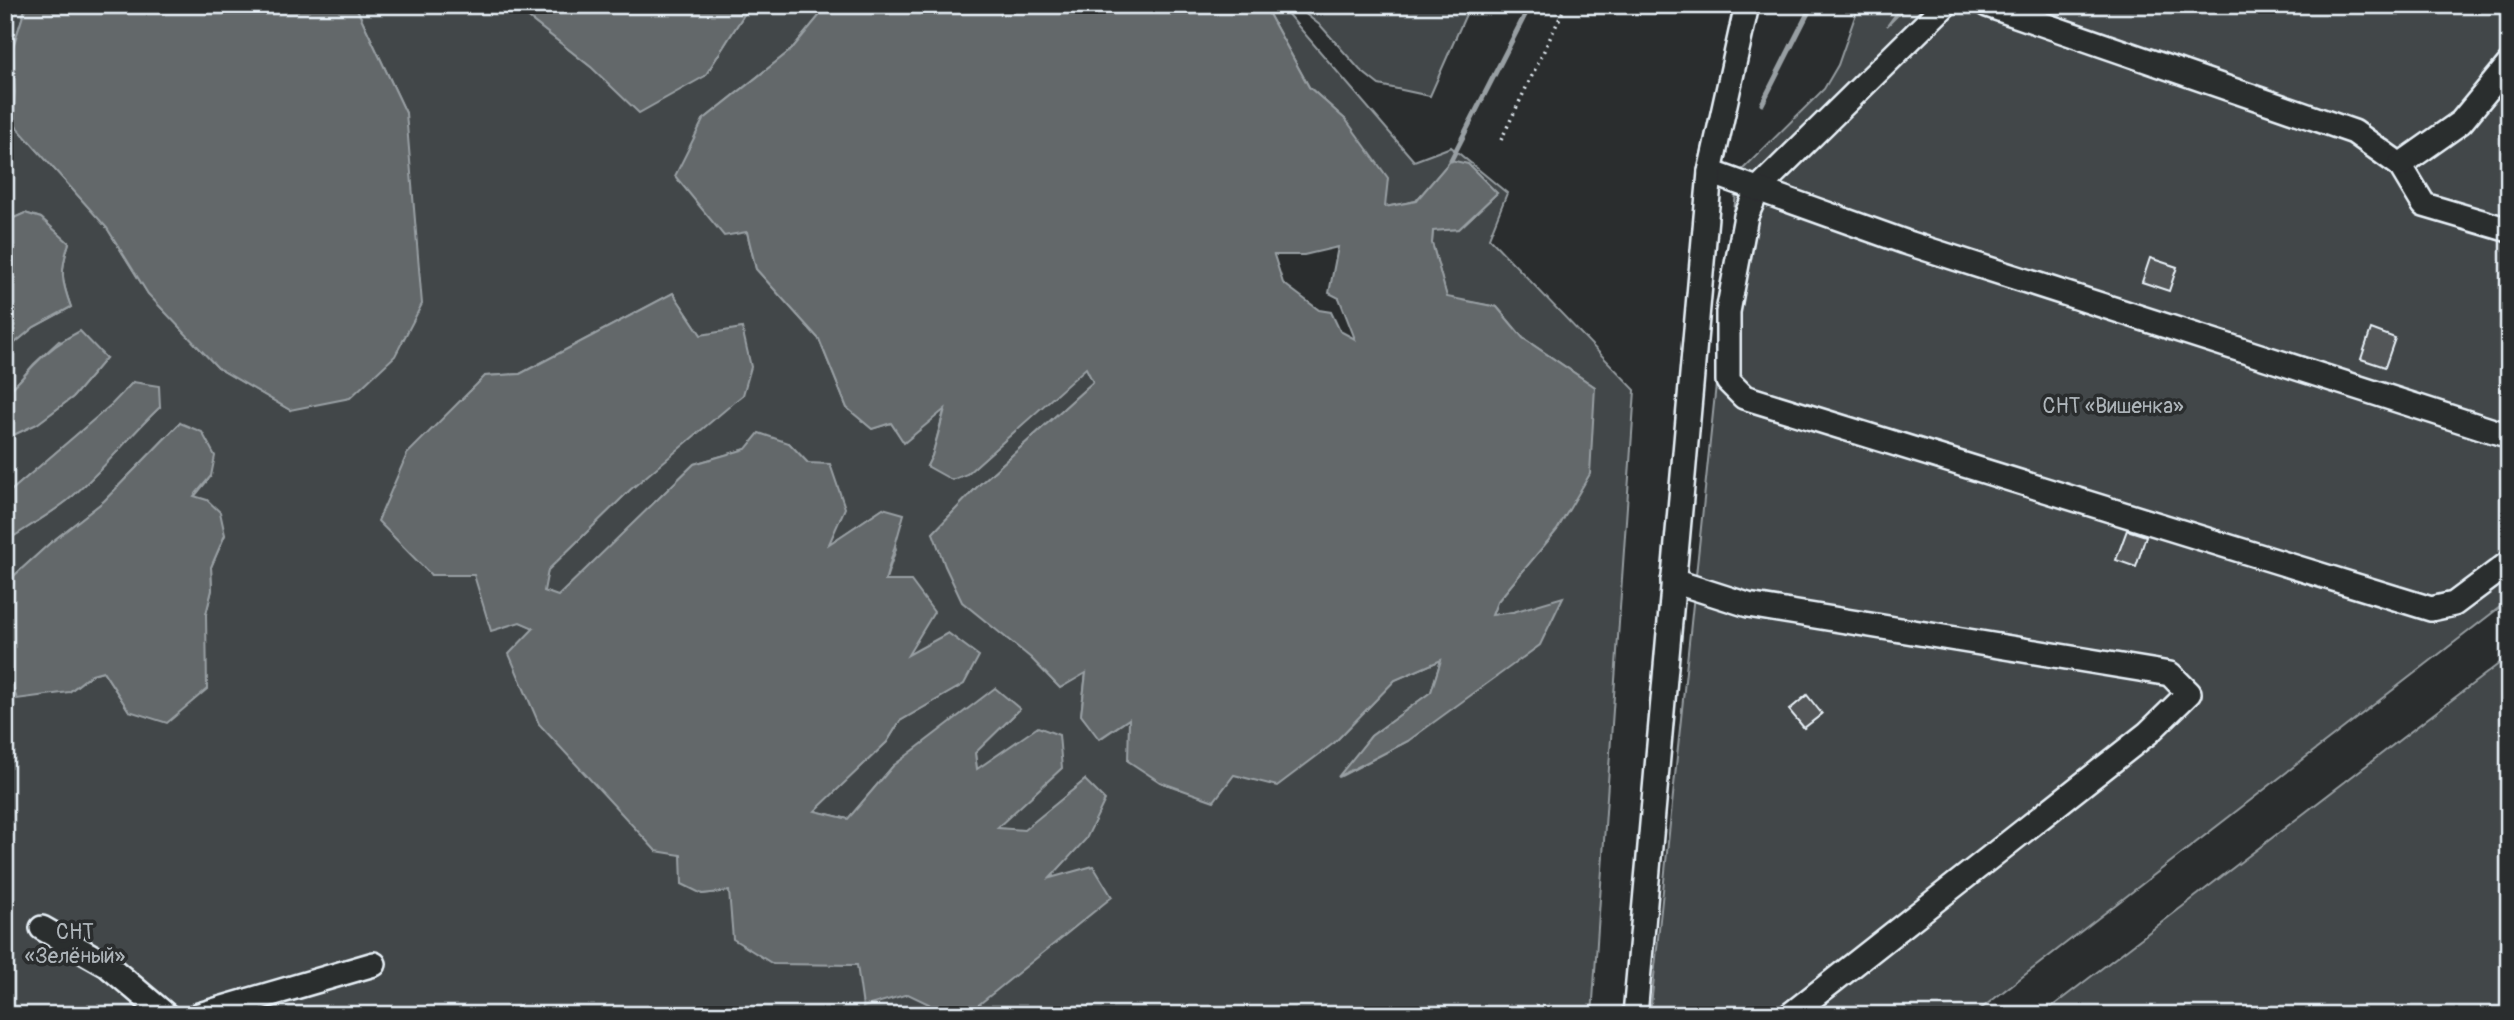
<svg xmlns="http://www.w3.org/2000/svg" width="2514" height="1020" font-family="Pangolin,sans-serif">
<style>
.green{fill:#424648;stroke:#959ca0;stroke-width:2}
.water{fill:#63686b;stroke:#989fa3;stroke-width:2;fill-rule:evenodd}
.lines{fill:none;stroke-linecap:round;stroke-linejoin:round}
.stream{stroke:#989fa3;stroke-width:5}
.building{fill:#535759;stroke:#e8f1f8;stroke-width:2}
.minor-casing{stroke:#e8f1f8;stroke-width:28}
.path{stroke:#e8f1f8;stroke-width:3.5;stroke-dasharray:2 5;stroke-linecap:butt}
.minor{stroke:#2a2d2e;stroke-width:23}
.labels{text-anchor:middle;stroke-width:7;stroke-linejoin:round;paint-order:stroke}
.park-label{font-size:21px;fill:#aeb5ba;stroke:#2a2d2e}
</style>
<rect width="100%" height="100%" fill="#2a2d2e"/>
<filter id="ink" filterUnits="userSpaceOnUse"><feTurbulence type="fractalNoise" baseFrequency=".0143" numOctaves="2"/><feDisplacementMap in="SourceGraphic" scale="14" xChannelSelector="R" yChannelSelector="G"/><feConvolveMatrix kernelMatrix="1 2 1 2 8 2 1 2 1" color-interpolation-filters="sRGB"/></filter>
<g filter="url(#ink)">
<g class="green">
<path d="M12,5L26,6L13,47L15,92L13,123L107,228L148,294L218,368L290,410L406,113L355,5H516L520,11L591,67L705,76L750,5H814L820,15L791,50L703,120L747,232L756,269L819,339L847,408L872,429L891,423L904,442L945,407L932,456L927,466L967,474L1086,367L1093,382L979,485L933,533L1031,658L1060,688L1086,672L1081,715L1100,739L1129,719L1234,775L1334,743L1395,680L1441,660L1431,692L1371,736L1341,776L1408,741L1513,612L1492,616L1497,602L1557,530L1595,387L1523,338L1497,307L1447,298L1432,243L1433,230L1459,229L1497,193L1451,160L1416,201L1385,207L1346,120L1309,87L1264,5H1280L1414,161L1451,147L1507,193L1489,238L1635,390L1592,1015H966L983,1000L1049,879L1085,839V780L1024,831L996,828L977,770L975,753L1020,709L893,766L848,819L814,811L887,742L900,721L963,684L907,656L885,582L896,549L883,508L828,545L808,463L789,443L746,449L694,464L558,597L543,591L548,570L630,490L701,335L673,293L520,374L485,376L431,575H474L520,622L535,628L681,855L702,894L729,891L836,964L857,965L929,1004L936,1015H5V665L69,692L92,674L103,671L129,711L206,614L212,590L211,567L225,535L194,497L211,476L180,423L104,501L49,544L5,584V542C26,528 49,515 68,500C102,472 128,437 160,407L133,382L113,404L5,496V439L37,424L73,397L106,358L59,341L34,364L14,387L5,393V351L34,327L71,307C61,280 60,271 69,243L41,218L25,213L5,222V9Z"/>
<polygon points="1294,5 1470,5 1430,96 1379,85 1360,70 1321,26"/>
<polygon points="1859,5 1906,5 1898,11 1887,26 1908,5 2509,5 2509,600 1973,1015 1650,1015 1738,174 1824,89 1838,65"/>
<polygon points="2509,656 2509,1015 2041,1015"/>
</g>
<g class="water">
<polygon points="19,5 355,5 406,113 422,304 395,356 350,398 290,410 218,368 148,294 107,228 13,123 15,92 13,47 26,6"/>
<polygon points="516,5 750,5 705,76 639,113 591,67 520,11"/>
<path d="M814,5H1264L1309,87L1346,120L1388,178L1385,207L1416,201L1451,160L1468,164L1497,193L1459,229L1433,231L1432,243L1447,297L1497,307L1523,338L1595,387L1590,474L1557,530L1497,602L1492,615L1513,612L1563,597L1540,645L1408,741L1338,777L1371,736L1431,692L1441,660L1395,680L1334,743L1277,786L1234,775L1214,801L1160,782L1128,761L1129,719L1099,739L1081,715L1086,673L1060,688L1031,658L962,602L945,566L933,533L979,485L1093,382L1086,368L967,474L952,480L927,466L932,456L945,409L904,443L891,423L872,429L847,408L819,339L756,269L747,232L724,236L675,176L703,120L791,50L820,15ZM1338,247L1329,293L1339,298L1355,339L1340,331L1331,312L1319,310L1283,283L1274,255H1304Z"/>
<path d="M25,213L41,218L69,243C60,271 61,280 71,307L34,327L5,351V222Z"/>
<polygon points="673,293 701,335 742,328 751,367 743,395 630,490 548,570 544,591 558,596 694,464 746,449 759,433 789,443 808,463 830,464 845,508 829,544 883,508 904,514 885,581 911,581 934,612 908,655 948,633 979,656 964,684 900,721 887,742 815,811 848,819 893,766 995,688 1020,709 975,753 977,769 1038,727 1059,735 1062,768 997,828 1024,830 1085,780 1105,800 1086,839 1050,878 1093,866 1112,897 966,1015 936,1015 929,1004 908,994 863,1007 857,965 773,964 733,939 729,891 702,894 682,884 681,855 656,851 539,724 509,654 534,628 520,622 491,631 474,575 431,575 378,521 407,454 485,376 520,374"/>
<path d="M80,331L106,358L73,397L37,424L5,439V393C17,386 24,375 34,365C48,350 62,340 80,331Z"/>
<path d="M133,382L159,386L160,407C128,437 102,472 68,500C49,515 26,528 5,542V496L112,404Z"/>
<polygon points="180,423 202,432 215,456 211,476 194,496 207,500 220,512 225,535 211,567 212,590 206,614 207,689 167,723 129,711 103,671 92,674 69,692 17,699 5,665 5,584 49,544 104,501"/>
</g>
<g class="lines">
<g class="stream">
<polyline points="1762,104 1812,5"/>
<polyline points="1451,160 1530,5"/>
</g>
</g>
<g class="building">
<polygon points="2150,258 2177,267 2169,291 2142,282"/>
<polygon points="2371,329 2395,338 2385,367 2361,359"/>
<polygon points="2127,530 2146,536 2136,567 2116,560"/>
<polygon points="1807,695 1822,714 1804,728 1789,710"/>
</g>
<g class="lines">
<defs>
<g id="minor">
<polyline points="1945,5 1758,189 1746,216 1728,312 1728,381 1744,397 2431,609 2454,604 2509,563"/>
<polyline points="1987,5 2354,132 2400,165 2424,205 2509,230"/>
<polyline points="2400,165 2461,122 2509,64"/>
<polyline points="1710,172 1905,242 2509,436"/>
<polyline points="1673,581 1748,605 2170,674 2189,693 2148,733 1790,1015"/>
<polyline points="42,928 107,965 166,1015"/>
<polyline points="199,1015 374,964"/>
<polyline points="1635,1015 1710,172 1747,5"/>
</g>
</defs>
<use href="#minor" class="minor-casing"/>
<polyline class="path" points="1501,140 1566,5"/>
<use href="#minor" class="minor"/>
</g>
</g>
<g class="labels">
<g class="park-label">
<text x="2113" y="413">СНТ «Вишенка»</text>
<text x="75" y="939">СНТ<tspan x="75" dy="24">«Зелёный»</tspan></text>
</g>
</g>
<rect width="2514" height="1020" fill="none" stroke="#2a2d2e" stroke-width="28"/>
<rect x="14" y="14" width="2486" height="992" fill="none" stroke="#e8f1f8" stroke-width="2.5" filter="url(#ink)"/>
</svg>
